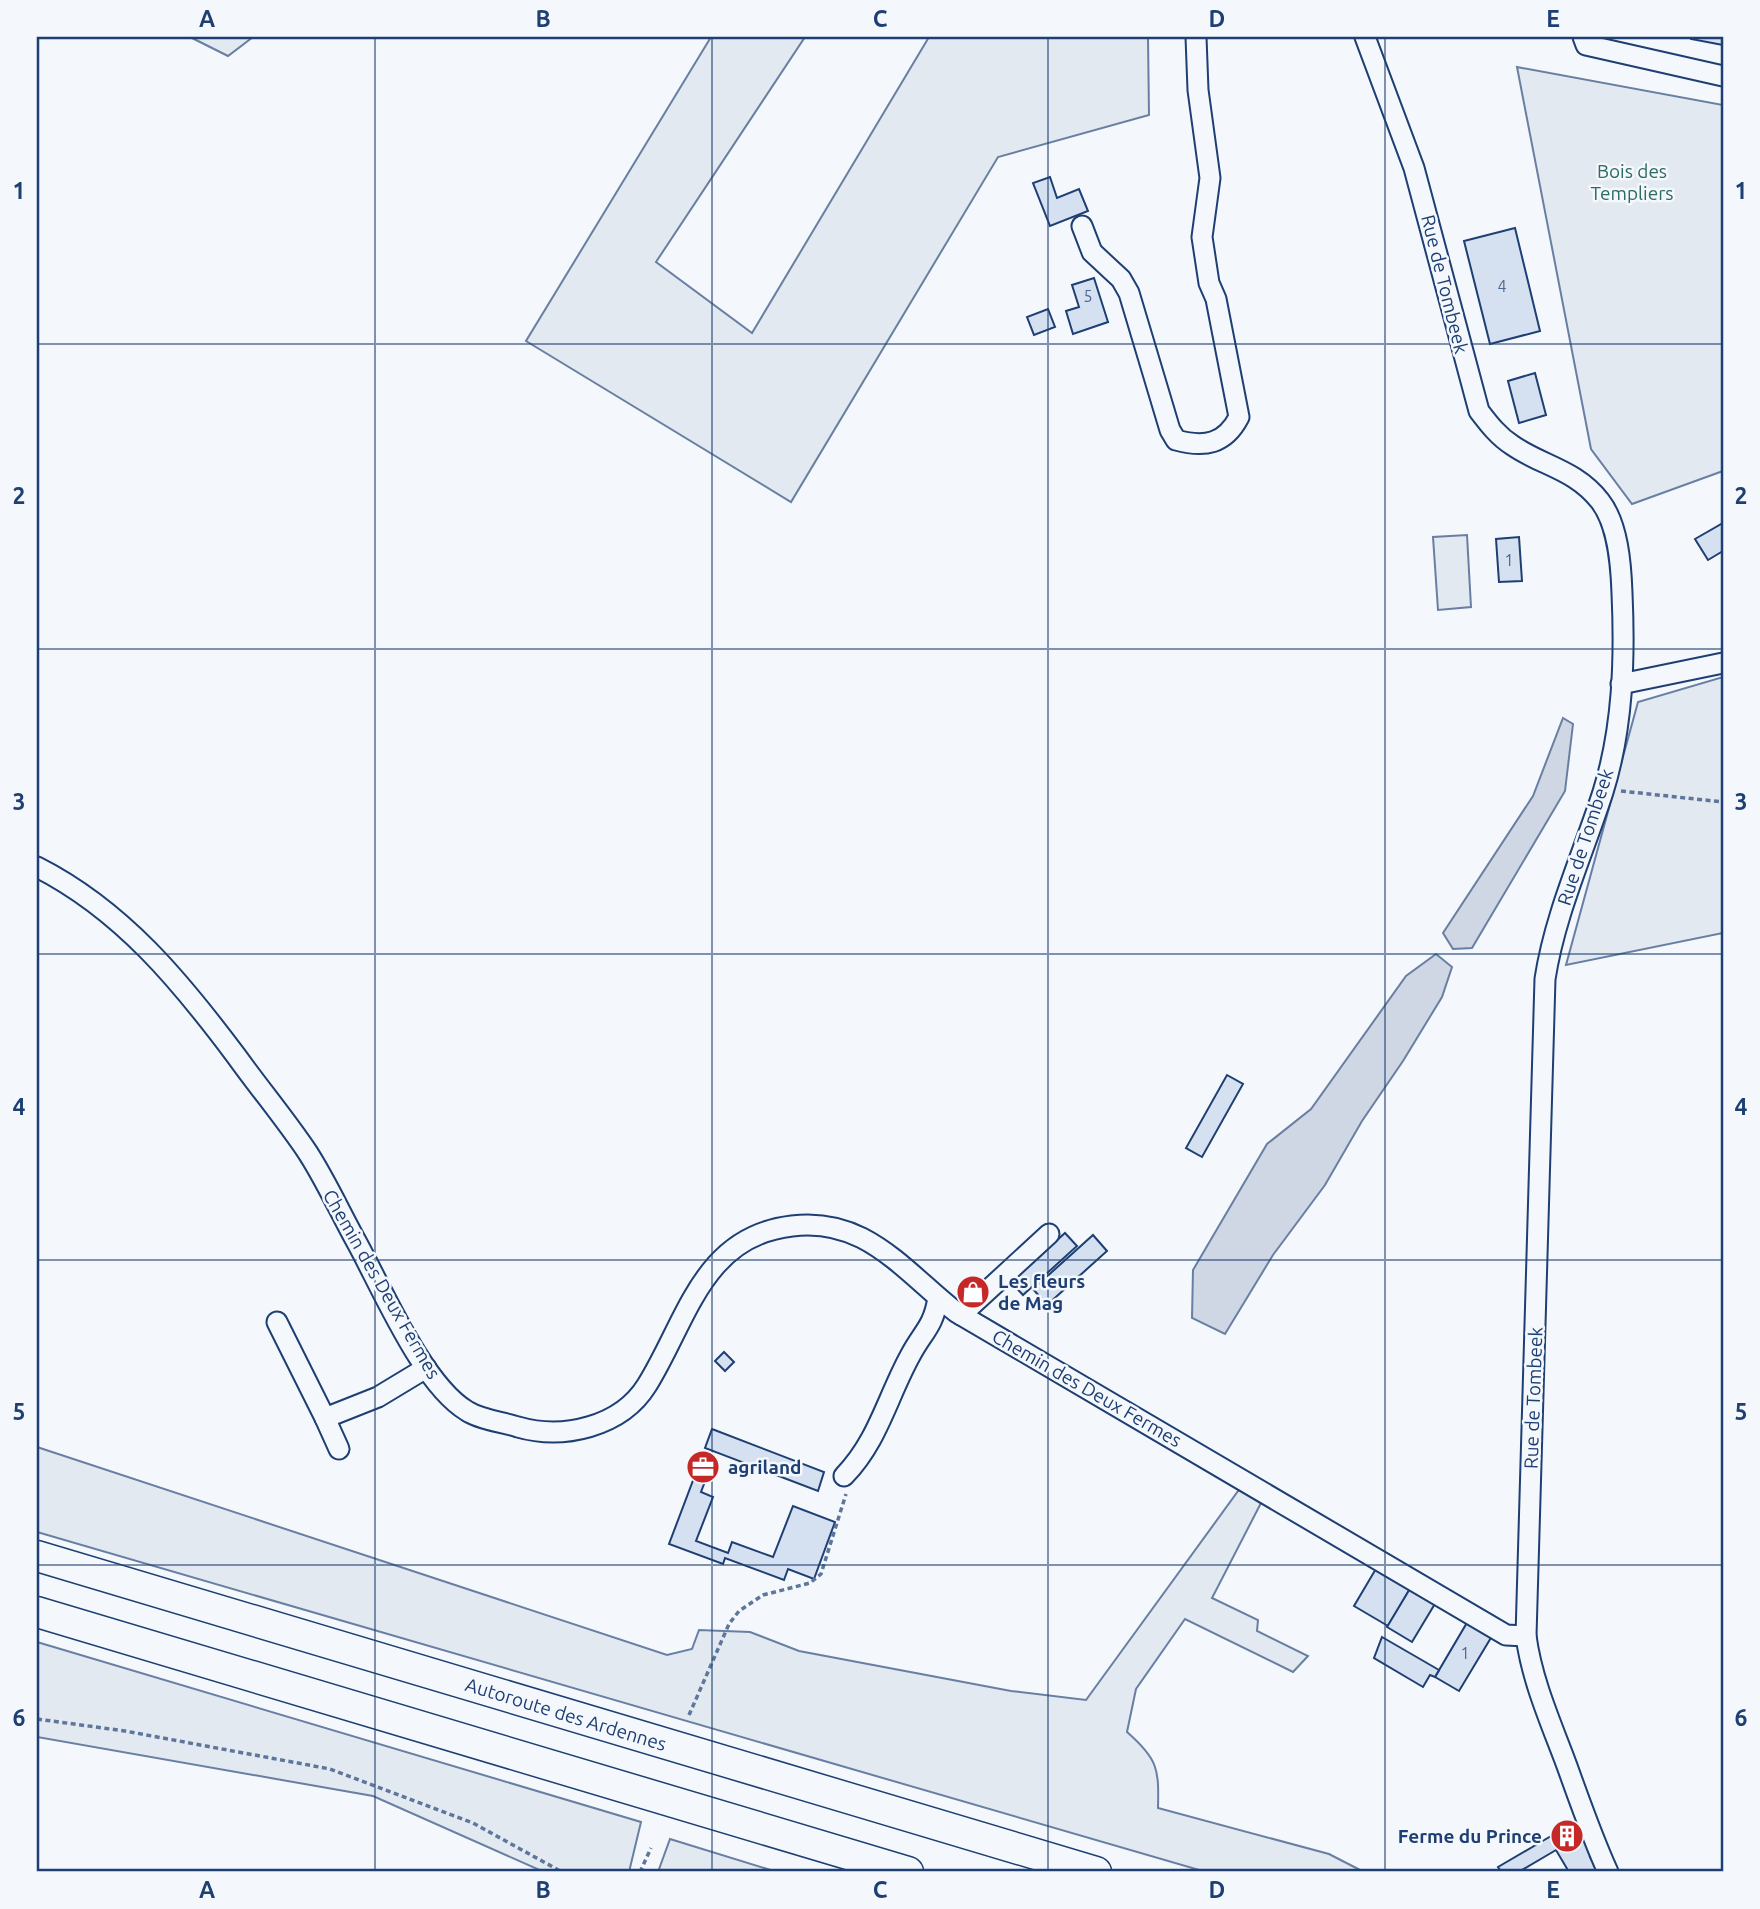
<svg xmlns="http://www.w3.org/2000/svg" width="1760" height="1909" font-family="Ubuntu,sans-serif">
<style>
.green{fill:#e3e9f0;stroke:#687fa3;stroke-width:2}
.water{fill:#cfd7e4;stroke:#687fa3;stroke-width:2}
.building{fill:#d5e0f0;stroke:#1d3f73;stroke-width:2}
.lines{fill:none;stroke-linecap:round;stroke-linejoin:round}
.minor-casing{stroke:#1d3f73;stroke-width:23}
.highway-casing{stroke:#1d3f73;stroke-width:33}
.path{stroke:#5e769c;stroke-width:3.5;stroke-dasharray:5 3.5;stroke-linecap:butt}
.minor{stroke:#f4f7fb;stroke-width:19}
.highway{stroke:#f4f7fb;stroke-width:30}
.grid{fill:none;stroke:#1d3f73;stroke-width:2;stroke-opacity:0.55}
.labels{text-anchor:middle;stroke-width:5;stroke-linejoin:round;paint-order:stroke}
.number-label{font-size:16px;fill:#4b6792}
.park-label{font-size:19px;fill:#2c6c60;stroke:#f4f7fb}
.street-label{font-size:19px;fill:#1d3f73;stroke:#f4f7fb}
.poi-label{font-size:19px;font-weight:bold;fill:#1d3f73;stroke:#f4f7fb;text-anchor:start}
.neatline{fill:none;stroke:#1d3f73;stroke-width:2.5}
.grid-label{font-size:23px;text-anchor:middle;font-weight:bold;fill:#1d3f73}
</style>
<rect width="100%" height="100%" fill="#f4f7fb"/>
<g class="green">
<polygon points="190,37 253,37 228,56"/>
<polygon points="711,37 805,37 656,262 752,333 929,37 1148,37 1149,115 998,157 791,502 526,341"/>
<polygon points="1517,67 1723,105 1723,471 1632,504 1591,449"/>
<polygon points="1467,535 1471,607 1438,610 1433,537"/>
<polygon points="1723,677 1723,933 1566,965 1638,702"/>
<path d="M37,1447L667,1655L692,1649L699,1630L750,1632L799,1651L1011,1691L1086,1700L1241,1487L1261,1503L1212,1598L1258,1620L1257,1631L1308,1656L1293,1672L1185,1619L1136,1689L1127,1732C1158,1759 1159,1769 1158,1808L1329,1854L1364,1872H1206L37,1532Z"/>
<polygon points="37,1642 641,1822 629,1872 544,1872 373,1796 37,1737"/>
<polygon points="670,1839 777,1872 658,1872"/>
</g>
<g class="water">
<polygon points="1563,718 1573,724 1565,791 1472,948 1453,949 1443,933 1533,796"/>
<polygon points="1436,954 1452,967 1442,997 1403,1061 1362,1121 1325,1185 1273,1255 1225,1334 1192,1318 1193,1270 1267,1144 1311,1109 1406,976"/>
</g>
<g class="building">
<polygon points="1691,37 1723,37 1723,45 1691,39"/>
<polygon points="1050,177 1057,198 1079,189 1088,211 1050,226 1033,183"/>
<polygon points="1515,228 1540,331 1490,344 1464,241"/>
<polygon points="1094,278 1108,322 1073,334 1066,311 1079,307 1072,285"/>
<polygon points="1048,309 1055,327 1034,335 1027,317"/>
<polygon points="1535,373 1546,415 1519,423 1508,381"/>
<polygon points="1723,523 1723,551 1708,560 1695,539"/>
<polygon points="1519,537 1522,581 1499,582 1496,539"/>
<polygon points="1227,1075 1243,1084 1202,1157 1186,1148"/>
<polygon points="1065,1233 1077,1246 1023,1295 1011,1282"/>
<polygon points="1093,1235 1107,1251 1047,1305 1033,1289"/>
<polygon points="724,1352 734,1362 725,1371 715,1361"/>
<polygon points="712,1429 824,1472 818,1491 705,1448"/>
<polygon points="703,1454 714,1458 701,1492 713,1497 696,1541 728,1553 732,1542 773,1557 793,1506 835,1522 814,1579 788,1569 784,1580 725,1558 723,1564 669,1544"/>
<polygon points="1377,1567 1411,1587 1388,1626 1354,1606"/>
<polygon points="1411,1587 1436,1602 1412,1642 1387,1627"/>
<polygon points="1468,1621 1492,1636 1459,1691 1435,1677"/>
<polygon points="1382,1637 1439,1670 1435,1677 1430,1675 1423,1687 1374,1658"/>
<polygon points="1575,1822 1594,1855 1590,1857 1599,1872 1569,1872 1556,1850 1522,1870 1523,1872 1496,1872 1500,1870 1498,1867"/>
</g>
<g class="lines">
<defs>
<g id="minor">
<path d="M1365,37L1414,168L1479,411C1489,424 1498,436 1512,445C1542,466 1575,469 1600,501C1618,524 1621,564 1622,593C1625,659 1623,728 1603,792C1583,854 1555,914 1545,979L1526,1636C1532,1681 1551,1723 1567,1766C1580,1802 1592,1837 1608,1872"/>
<polyline points="1583,37 1586,45 1723,76"/>
<path d="M1082,226L1092,252L1121,279L1129,293L1170,430L1176,440C1205,448 1225,444 1239,417L1216,299L1209,283L1202,237L1210,178L1198,90L1196,37"/>
<polyline points="1621,684 1723,663"/>
<path d="M37,867C122,910 181,982 237,1057C260,1089 286,1120 308,1153C326,1181 340,1212 356,1241C382,1288 422,1384 467,1411C481,1420 503,1422 518,1427C563,1440 621,1427 647,1385C687,1321 702,1236 792,1226C816,1223 840,1227 862,1238C897,1256 925,1288 956,1312L1506,1635L1526,1636"/>
<polyline points="961,1315 1049,1234"/>
<polyline points="277,1322 325,1418 378,1397 426,1368"/>
<polyline points="325,1418 339,1449"/>
<path d="M844,1476C878,1441 887,1398 910,1356C923,1331 933,1328 938,1298"/>
</g>
<g id="highway">
<polyline points="37,1556 1096,1872"/>
<polyline points="37,1612 908,1872"/>
</g>
</defs>
<use href="#minor" class="minor-casing"/>
<use href="#highway" class="highway-casing"/>
<g class="path">
<polyline points="1621,791 1723,802"/>
<polyline points="689,1715 729,1624 739,1611 763,1595 810,1583 821,1574 846,1494"/>
<polyline points="37,1719 125,1731 330,1769 473,1823 562,1872"/>
<polyline points="640,1872 651,1848"/>
</g>
<use href="#minor" class="minor"/>
<use href="#highway" class="highway"/>
</g>
<path class="grid" d="M375,37V1872M712,37V1872M1048,37V1872M1385,37V1872M37,344H1723M37,649H1723M37,954H1723M37,1260H1723M37,1565H1723"/>
<defs>
<symbol id="shop-disc" viewBox="-11 -11 22 22"><circle r="9.5" fill="#c62828" stroke="#f4f7fb"/><path d="M-5-2.5h2.3a2.7 3.5 0 0 1 5.4 0H5L5.5 6h-11ZM-1.5-2.5h3a1.5 2.3 0 0 0-3 0Z" fill="#fff"/></symbol>
<symbol id="office-disc" viewBox="-11 -11 22 22"><circle r="9.5" fill="#c62828" stroke="#f4f7fb"/><path d="M-6-3h4V-5.5h4V-3h4V5H-6ZM-1-4.5V-3h2v-1.5ZM-6 0V1H6V0Z" fill="#fff"/></symbol>
<symbol id="building-disc" viewBox="-11 -11 22 22"><circle r="9.5" fill="#c62828" stroke="#f4f7fb"/><path d="M-4-6H4V6H1V3H-1V6H-4ZM-2.5-4.3h1.7v1.8h-1.7ZM.8-4.3h1.7v1.8H.8ZM-2.5-1h1.7V.8h-1.7ZM.8-1h1.7V.8H.8Z" fill="#fff"/></symbol>
</defs>
<g fill-rule="evenodd">
<use href="#shop-disc" x="954" y="1273" width="38" height="38"/>
<use href="#office-disc" x="684" y="1448" width="38" height="38"/>
<use href="#building-disc" x="1548" y="1817" width="38" height="38"/>
</g>
<g class="labels">
<g class="number-label">
<text x="1502" y="292">4</text>
<text x="1088" y="302">5</text>
<text x="1509" y="566">1</text>
<text x="1465" y="1659">1</text>
</g>
<g class="park-label">
<text x="1632" y="178">Bois des<tspan x="1632" dy="22">Templiers</tspan></text>
</g>
<g class="street-label">
<text transform="translate(1445 284) rotate(76)" y="7">Rue de Tombeek</text>
<text transform="translate(1585 837) rotate(-72)" y="7">Rue de Tombeek</text>
<text transform="translate(382 1284) rotate(60)" y="7">Chemin des Deux Fermes</text>
<text transform="translate(1087 1388) rotate(30)" y="7">Chemin des Deux Fermes</text>
<text transform="translate(1533 1398) rotate(-88)" y="7">Rue de Tombeek</text>
<text transform="translate(566 1714) rotate(17)" y="7">Autoroute des Ardennes</text>
</g>
<g class="poi-label">
<text x="998" y="1288">Les fleurs<tspan x="998" dy="22">de Mag</tspan></text>
<text x="728" y="1474">agriland</text>
<text x="1542" y="1843" text-anchor="end">Ferme du Prince</text>
</g>
</g>
<rect width="1760" height="1909" fill="none" stroke="#f4f7fb" stroke-width="77"/>
<rect x="38" y="38" width="1684" height="1832" class="neatline"/>
<g class="grid-label">
<text x="207" y="27">A</text>
<text x="543" y="27">B</text>
<text x="880" y="27">C</text>
<text x="1217" y="27">D</text>
<text x="1553" y="27">E</text>
<text x="19" y="199">1</text>
<text x="1741" y="199">1</text>
<text x="19" y="504">2</text>
<text x="1741" y="504">2</text>
<text x="19" y="810">3</text>
<text x="1741" y="810">3</text>
<text x="19" y="1115">4</text>
<text x="1741" y="1115">4</text>
<text x="19" y="1420">5</text>
<text x="1741" y="1420">5</text>
<text x="19" y="1726">6</text>
<text x="1741" y="1726">6</text>
<text x="207" y="1898">A</text>
<text x="543" y="1898">B</text>
<text x="880" y="1898">C</text>
<text x="1217" y="1898">D</text>
<text x="1553" y="1898">E</text>
</g>
</svg>
